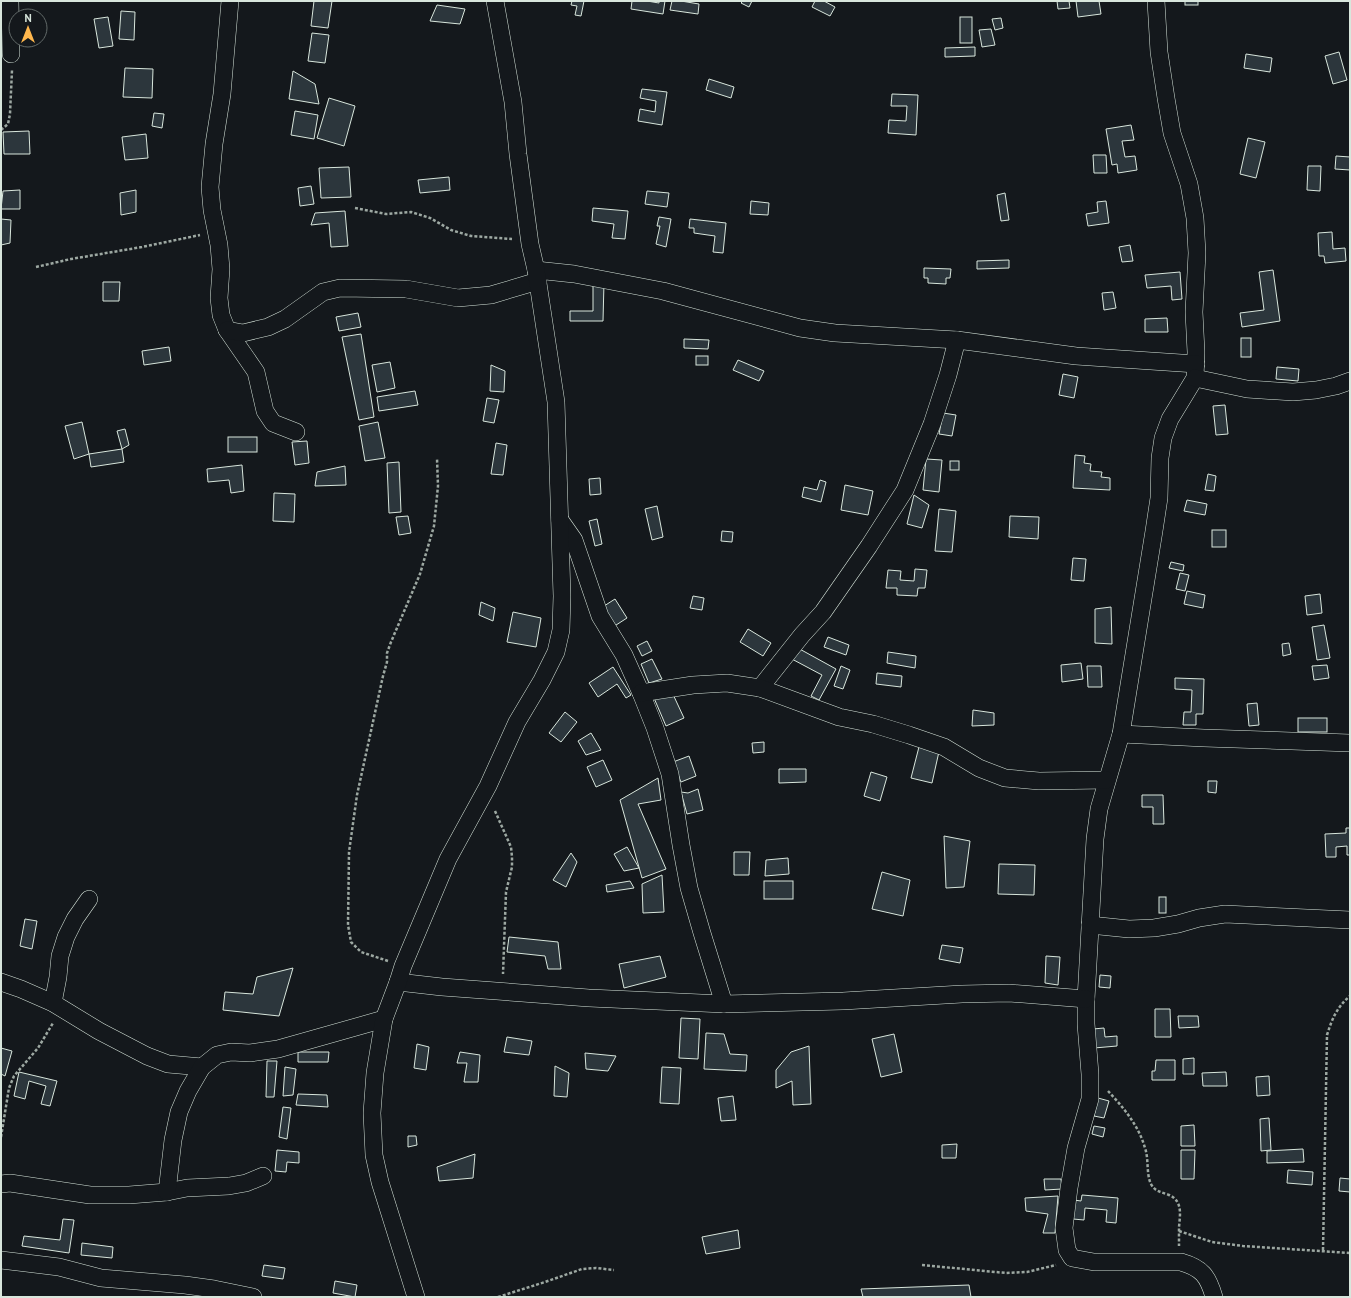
<svg xmlns="http://www.w3.org/2000/svg" width="1351" height="1298" font-family="'PT Sans',sans-serif">
<style>
.building{fill:#2c363c;stroke:#d8e6dc}
.lines{fill:none;stroke-linecap:round;stroke-linejoin:round}
.minor-casing{stroke:#d8e6dc;stroke-width:18}
.path{stroke:#9da8a2;stroke-width:2.5;stroke-dasharray:3 2;stroke-linecap:butt}
.minor{stroke:#14181c;stroke-width:17}
</style>
<rect width="100%" height="100%" fill="#14181c"/>
<g class="building">
<polygon points="314,1 332,1 328,28 311,26"/>
<polygon points="572,1 584,1 581,16 575,15 577,6 571,5"/>
<polygon points="632,1 647,1 659,3 659,1 665,1 663,14 631,9"/>
<polygon points="672,1 681,1 699,4 698,14 670,10"/>
<polygon points="743,1 752,1 749,7 741,3"/>
<polygon points="815,1 824,1 835,7 830,16 812,7"/>
<polygon points="1057,1 1069,1 1070,8 1058,9"/>
<polygon points="1076,1 1099,1 1101,14 1078,17"/>
<rect x="1185" y="1" width="13" height="4"/>
<polygon points="437,5 465,9 460,24 430,21"/>
<polygon points="121,11 135,12 134,40 119,39"/>
<polygon points="108,17 113,46 99,48 94,19"/>
<rect x="960" y="17" width="12" height="26"/>
<polygon points="1001,18 1003,28 995,30 992,19"/>
<polygon points="991,29 995,45 982,47 979,30"/>
<polygon points="312,33 329,35 325,63 308,61"/>
<polygon points="975,47 975,56 945,57 945,48"/>
<polygon points="1339,52 1347,80 1333,84 1325,56"/>
<polygon points="1246,54 1272,58 1270,72 1244,68"/>
<polygon points="125,68 153,69 152,98 123,97"/>
<polygon points="293,71 315,84 319,104 289,99"/>
<polygon points="709,79 734,87 731,98 706,90"/>
<polygon points="642,89 667,92 662,125 638,121 640,109 655,112 656,101 640,98"/>
<polygon points="892,94 918,95 916,135 888,133 889,120 906,121 907,106 891,106"/>
<polygon points="329,98 355,106 344,146 317,138"/>
<polygon points="295,111 318,115 314,139 291,135"/>
<polygon points="154,113 164,114 162,128 152,126"/>
<polygon points="1131,125 1134,140 1122,141 1125,157 1135,156 1137,170 1118,173 1117,164 1112,165 1106,129"/>
<polygon points="29,131 30,154 4,154 3,132"/>
<polygon points="146,134 148,158 125,160 122,137"/>
<polygon points="1248,138 1265,142 1256,178 1240,174"/>
<polygon points="1093,155 1106,155 1107,173 1094,173"/>
<polygon points="1336,156 1350,157 1350,170 1335,169"/>
<polygon points="1308,166 1321,166 1320,191 1307,190"/>
<polygon points="349,167 351,197 321,198 319,168"/>
<polygon points="449,177 450,190 420,193 418,180"/>
<polygon points="311,186 314,204 300,206 298,188"/>
<polygon points="20,190 20,209 1,209 3,191"/>
<polygon points="136,190 136,212 121,215 120,193"/>
<polygon points="647,191 669,193 667,207 645,204"/>
<polygon points="1005,193 1009,220 1001,221 997,195"/>
<polygon points="751,201 769,203 768,215 750,214"/>
<polygon points="1106,201 1109,223 1088,226 1086,214 1098,212 1097,202"/>
<polygon points="593,208 628,211 625,239 612,238 614,224 592,221"/>
<polygon points="345,211 348,246 331,247 329,223 311,225 315,213"/>
<polygon points="659,217 671,219 666,247 656,244 660,226 657,226"/>
<polygon points="1,219 11,220 10,243 1,245"/>
<polygon points="690,219 726,223 723,253 713,252 715,236 694,233 694,228 689,228"/>
<polygon points="1332,232 1333,249 1345,248 1346,261 1325,263 1324,256 1319,256 1318,233"/>
<polygon points="1130,245 1133,261 1122,262 1119,247"/>
<polygon points="1009,260 1009,268 977,269 977,261"/>
<polygon points="924,268 951,269 950,278 946,278 946,284 928,283 928,278 924,278"/>
<polygon points="1273,270 1280,321 1242,327 1240,313 1264,310 1259,272"/>
<polygon points="1180,272 1182,299 1172,300 1171,286 1147,288 1145,275"/>
<polygon points="103,282 120,282 119,301 103,301"/>
<polygon points="604,282 603,321 570,321 570,311 593,311 593,284"/>
<polygon points="1113,292 1116,308 1104,310 1102,293"/>
<polygon points="358,313 361,327 339,331 336,317"/>
<polygon points="1167,318 1168,332 1145,332 1145,319"/>
<polygon points="361,334 374,417 359,420 342,337"/>
<rect x="1241" y="338" width="10" height="19"/>
<polygon points="684,339 709,340 708,349 684,348"/>
<polygon points="169,347 171,361 144,365 142,351"/>
<rect x="696" y="356" width="12" height="9"/>
<polygon points="738,360 764,371 759,381 733,370"/>
<polygon points="390,362 395,388 377,392 372,365"/>
<polygon points="491,365 505,371 504,392 490,391"/>
<polygon points="1277,367 1299,369 1298,381 1276,379"/>
<polygon points="1063,374 1078,377 1074,398 1059,395"/>
<polygon points="415,391 418,405 379,411 377,397"/>
<polygon points="487,398 499,400 494,423 483,421"/>
<polygon points="1225,405 1228,434 1216,435 1213,406"/>
<polygon points="943,413 956,415 952,436 939,434"/>
<polygon points="82,422 89,454 74,459 65,426"/>
<polygon points="378,422 385,458 365,461 359,426"/>
<polygon points="125,429 129,445 122,449 117,431"/>
<rect x="228" y="437" width="29" height="15"/>
<polygon points="307,441 309,463 295,465 292,442"/>
<polygon points="496,443 507,445 503,475 491,474"/>
<polygon points="122,449 124,462 91,467 89,454"/>
<polygon points="1075,455 1085,456 1084,463 1091,464 1090,471 1102,472 1101,477 1110,478 1110,490 1073,488"/>
<polygon points="926,459 942,460 939,492 923,490"/>
<rect x="950" y="461" width="9" height="9"/>
<polygon points="399,462 401,512 389,513 387,463"/>
<polygon points="242,465 244,491 231,493 229,480 208,482 207,469"/>
<polygon points="345,466 346,485 315,486 317,472"/>
<polygon points="1208,474 1216,476 1214,491 1205,490"/>
<polygon points="600,478 601,494 590,495 589,479"/>
<polygon points="820,480 826,482 821,502 802,497 804,487 817,490"/>
<polygon points="845,485 873,491 868,515 841,510"/>
<polygon points="274,493 295,494 294,522 273,521"/>
<polygon points="914,495 929,505 922,528 907,524"/>
<polygon points="1187,500 1207,504 1205,515 1184,511"/>
<polygon points="657,506 663,537 652,540 645,509"/>
<polygon points="939,509 956,511 952,552 935,551"/>
<polygon points="408,516 411,533 399,535 396,517"/>
<polygon points="1010,516 1039,517 1038,539 1009,537"/>
<polygon points="597,519 602,544 595,546 589,521"/>
<rect x="1212" y="530" width="14" height="17"/>
<polygon points="722,531 733,532 732,542 721,541"/>
<polygon points="1073,558 1086,559 1084,581 1071,580"/>
<polygon points="1171,562 1184,565 1183,571 1169,568"/>
<polygon points="915,569 927,570 925,588 918,588 917,596 897,595 897,588 886,588 888,570 901,571 900,580 914,581"/>
<polygon points="1180,573 1189,575 1185,591 1176,589"/>
<polygon points="1187,591 1205,595 1203,608 1184,604"/>
<polygon points="1320,594 1322,613 1307,615 1305,596"/>
<polygon points="693,596 704,598 702,610 690,608"/>
<polygon points="615,599 627,618 613,627 601,608"/>
<polygon points="481,602 495,608 493,621 479,615"/>
<polygon points="1111,607 1112,644 1095,643 1095,609"/>
<polygon points="513,612 541,618 536,647 507,642"/>
<polygon points="1324,625 1330,658 1317,660 1312,627"/>
<polygon points="748,629 771,643 763,656 740,642"/>
<polygon points="828,637 849,645 846,655 824,647"/>
<polygon points="647,641 652,651 642,656 637,646"/>
<polygon points="1289,643 1291,654 1283,656 1282,644"/>
<polygon points="796,647 836,669 819,700 811,696 822,675 790,658"/>
<polygon points="888,652 916,656 915,668 887,663"/>
<polygon points="652,659 662,679 649,683 641,664"/>
<polygon points="1081,663 1083,679 1062,682 1061,665"/>
<polygon points="1327,665 1329,678 1314,680 1312,666"/>
<polygon points="841,666 850,670 843,689 834,686"/>
<polygon points="1087,666 1101,666 1102,687 1088,687"/>
<polygon points="613,667 631,695 626,698 617,684 598,697 589,683"/>
<polygon points="877,673 902,676 901,687 876,684"/>
<polygon points="1175,678 1204,679 1203,714 1196,714 1196,725 1183,725 1184,712 1191,712 1192,690 1175,689"/>
<polygon points="671,690 684,718 666,726 654,698"/>
<polygon points="1257,703 1259,725 1249,726 1247,704"/>
<polygon points="973,710 994,713 994,725 972,726"/>
<polygon points="565,712 577,722 561,742 549,733"/>
<rect x="1298" y="718" width="29" height="14"/>
<polygon points="591,733 601,750 586,755 578,741"/>
<polygon points="764,742 764,752 753,753 752,743"/>
<polygon points="920,743 940,747 932,783 911,778"/>
<polygon points="689,756 696,776 681,782 673,762"/>
<polygon points="603,760 612,780 596,787 587,767"/>
<polygon points="779,769 806,769 806,782 779,783"/>
<polygon points="871,772 887,777 880,801 864,796"/>
<polygon points="658,778 661,800 638,804 666,869 642,878 620,800"/>
<polygon points="1208,781 1217,781 1216,793 1208,792"/>
<polygon points="698,789 703,810 687,814 681,792 688,793"/>
<polygon points="1142,795 1163,795 1164,824 1153,824 1153,807 1142,807"/>
<polygon points="1346,828 1350,828 1350,855 1347,855 1347,846 1336,847 1336,857 1326,857 1325,834 1346,833"/>
<polygon points="944,836 970,841 964,887 946,888"/>
<polygon points="627,847 639,868 624,871 614,854"/>
<polygon points="734,852 750,852 749,875 734,875"/>
<polygon points="571,853 577,862 566,887 553,880"/>
<polygon points="788,858 789,874 765,876 766,860"/>
<polygon points="999,864 1035,865 1034,895 998,894"/>
<polygon points="882,872 910,880 903,916 872,909"/>
<polygon points="662,875 664,912 643,913 642,884"/>
<polygon points="630,881 634,888 607,892 606,885"/>
<rect x="764" y="881" width="29" height="18"/>
<rect x="1159" y="897" width="7" height="16"/>
<polygon points="25,919 37,921 32,949 20,946"/>
<polygon points="509,937 558,942 561,969 548,969 545,956 507,952"/>
<polygon points="942,945 963,948 960,963 939,959"/>
<polygon points="660,956 666,977 624,988 619,964"/>
<polygon points="1046,956 1060,957 1058,985 1045,983"/>
<polygon points="293,968 279,1016 223,1010 225,992 253,994 257,977"/>
<polygon points="1100,975 1111,976 1110,988 1099,987"/>
<polygon points="1155,1009 1170,1009 1171,1037 1155,1037"/>
<polygon points="1178,1016 1198,1016 1199,1027 1179,1028"/>
<polygon points="681,1018 700,1019 698,1059 679,1058"/>
<polygon points="1104,1028 1105,1037 1117,1036 1117,1046 1094,1048 1093,1029"/>
<polygon points="706,1033 724,1034 730,1054 747,1055 746,1071 704,1069"/>
<polygon points="894,1034 902,1072 881,1077 872,1039"/>
<polygon points="507,1037 532,1041 529,1055 504,1052"/>
<polygon points="417,1044 429,1047 426,1070 414,1068"/>
<polygon points="809,1046 811,1104 793,1105 792,1081 776,1088 776,1070 791,1052"/>
<polygon points="1,1048 12,1051 5,1076 1,1074"/>
<polygon points="298,1052 329,1052 328,1062 298,1062"/>
<polygon points="460,1052 480,1055 478,1082 464,1082 467,1063 457,1063"/>
<polygon points="585,1053 616,1056 608,1071 586,1069"/>
<polygon points="1194,1058 1194,1074 1183,1074 1183,1059"/>
<polygon points="1156,1060 1175,1060 1175,1080 1152,1080 1152,1071 1155,1071"/>
<polygon points="267,1061 277,1061 274,1097 266,1097"/>
<polygon points="555,1066 569,1073 567,1097 554,1096"/>
<polygon points="285,1067 296,1069 293,1095 283,1096"/>
<polygon points="662,1067 681,1068 679,1104 660,1103"/>
<polygon points="19,1072 57,1081 50,1106 41,1104 46,1086 29,1081 25,1099 14,1096"/>
<polygon points="1226,1072 1227,1086 1203,1086 1202,1073"/>
<polygon points="1269,1076 1270,1095 1257,1096 1256,1077"/>
<polygon points="298,1094 327,1095 328,1107 296,1105"/>
<polygon points="733,1096 736,1120 721,1121 718,1098"/>
<polygon points="1098,1098 1109,1101 1104,1118 1094,1116"/>
<polygon points="283,1107 291,1108 287,1139 279,1137"/>
<polygon points="1269,1118 1271,1150 1261,1151 1260,1119"/>
<polygon points="1194,1125 1195,1146 1181,1146 1181,1126"/>
<polygon points="1094,1126 1105,1128 1103,1137 1092,1134"/>
<polygon points="408,1136 416,1136 417,1145 408,1147"/>
<polygon points="957,1144 956,1158 942,1158 942,1145"/>
<polygon points="1303,1149 1304,1162 1267,1163 1267,1151"/>
<polygon points="277,1150 299,1152 299,1163 287,1162 286,1172 275,1171"/>
<polygon points="1181,1150 1195,1150 1194,1179 1181,1179"/>
<polygon points="475,1154 473,1178 439,1181 437,1167"/>
<polygon points="1288,1170 1313,1172 1312,1185 1287,1183"/>
<polygon points="1340,1178 1350,1179 1350,1192 1339,1191"/>
<polygon points="1044,1179 1061,1179 1062,1189 1045,1190"/>
<polygon points="1082,1195 1118,1198 1116,1223 1106,1222 1107,1210 1085,1208 1084,1220 1073,1219 1074,1200 1081,1201"/>
<polygon points="1058,1196 1055,1233 1043,1233 1048,1214 1026,1211 1025,1198"/>
<polygon points="63,1219 74,1220 69,1253 22,1246 24,1236 60,1240"/>
<polygon points="738,1230 740,1248 706,1254 702,1237"/>
<polygon points="82,1243 113,1247 112,1258 81,1255"/>
<polygon points="264,1265 285,1268 283,1279 262,1276"/>
<polygon points="335,1281 357,1285 355,1297 333,1293"/>
<polygon points="969,1285 971,1297 863,1297 861,1289"/>
</g>
<g class="lines">
<defs>
<g id="minor">
<polyline points="10,1 11,54"/>
<polyline points="230,1 222,94 214,144 210,187 212,210 219,245 221,269 219,298 221,315 227,330 256,372 265,411 273,423 296,432"/>
<path d="M1156,1L1159,52L1166,98L1172,133L1189,184L1195,218L1197,253L1194,312L1196,352L1195,378L1170,419L1163,438L1160,458L1159,498L1154,531L1121,734L1099,809L1095,839L1086,999V1024L1090,1074V1099L1076,1148L1069,1188L1064,1228L1067,1250L1072,1258L1094,1262H1181C1202,1268 1208,1276 1214,1297"/>
<polyline points="536,270 574,274 663,291 800,328 835,333 957,340 1076,356 1196,364"/>
<polyline points="227,330 243,333 268,327 285,319 323,292 340,288 406,289 458,298 491,295 538,281"/>
<polyline points="1195,378 1247,389 1293,392 1316,390 1336,386 1350,381"/>
<polyline points="560,520 574,540 600,616 624,655 641,693 655,728 670,774 681,845 689,888 702,933 724,1004"/>
<polyline points="760,688 802,635 823,612 869,546 905,490 932,424 948,375 957,340"/>
<polyline points="641,693 693,685 727,683 760,688 839,717 873,724 909,735 944,747 979,768 1005,778 1039,781 1106,780"/>
<polyline points="1121,734 1204,738 1350,743"/>
<polyline points="1090,925 1129,929 1154,928 1178,924 1199,918 1225,914 1350,920"/>
<polyline points="1,982 21,989 53,1003 99,1031 147,1056 168,1064 202,1067"/>
<polyline points="398,982 442,987 589,998 724,1004 843,1001 962,994 1009,993 1086,999"/>
<polyline points="53,1003 58,977 60,956 66,937 75,919 89,899"/>
<polyline points="1,1184 10,1183 90,1195 129,1195 167,1192 187,1188 229,1186 246,1183 263,1176"/>
<polyline points="167,1192 173,1140 179,1112 188,1091 202,1067 217,1055 231,1052 250,1053 278,1049 384,1019"/>
<polyline points="1,1260 59,1267 101,1278 185,1285 214,1289 253,1297"/>
<polyline points="416,1297 380,1182 374,1155 372,1113 375,1073 384,1019 398,982 403,966 448,859 488,786 517,722 542,680 556,652 561,630 562,596 556,402 536,270 530,244 518,154 513,102 495,1"/>
</g>
</defs>
<use href="#minor" class="minor-casing"/>
<g class="path">
<polyline points="1,130 8,124 10,114 12,70"/>
<polyline points="355,208 386,214 411,212 430,218 451,230 471,236 512,239"/>
<polyline points="36,267 71,259 142,247 200,235"/>
<polyline points="495,811 511,847 512,857 512,867 506,892 503,974"/>
<polyline points="388,961 361,952 351,942 348,925 349,852 357,795 383,676 387,662 387,653 391,642 420,574 434,526 438,486 437,458"/>
<path d="M1108,1091C1123,1107 1139,1126 1145,1148C1149,1159 1146,1174 1151,1184C1155,1192 1162,1192 1169,1195C1183,1201 1180,1215 1179,1227C1179,1233 1179,1240 1179,1246"/>
<polyline points="1,1137 9,1088 14,1076 38,1048 53,1023"/>
<polyline points="1179,1231 1212,1242 1243,1246 1350,1253"/>
<path d="M1323,1250L1327,1035C1332,1019 1337,1007 1350,996"/>
<polyline points="922,1265 1006,1273 1027,1272 1056,1265"/>
<polyline points="498,1297 545,1282 582,1269 596,1268 614,1270"/>
</g>
<use href="#minor" class="minor"/>
</g>
<rect width="1351" height="1298" fill="none" stroke="#d8e6dc" stroke-width="4"/>
<g transform="translate(28 28)"><circle r="19" fill="#14181c" stroke="#626a69"/>
<path d="M0-3L7 15L0 10L-7 15Z" fill="#ffb74d"/>
<text y="-6" font-size="11" font-weight="bold" text-anchor="middle" fill="#d8e6dc">N</text>
</g>
</svg>
